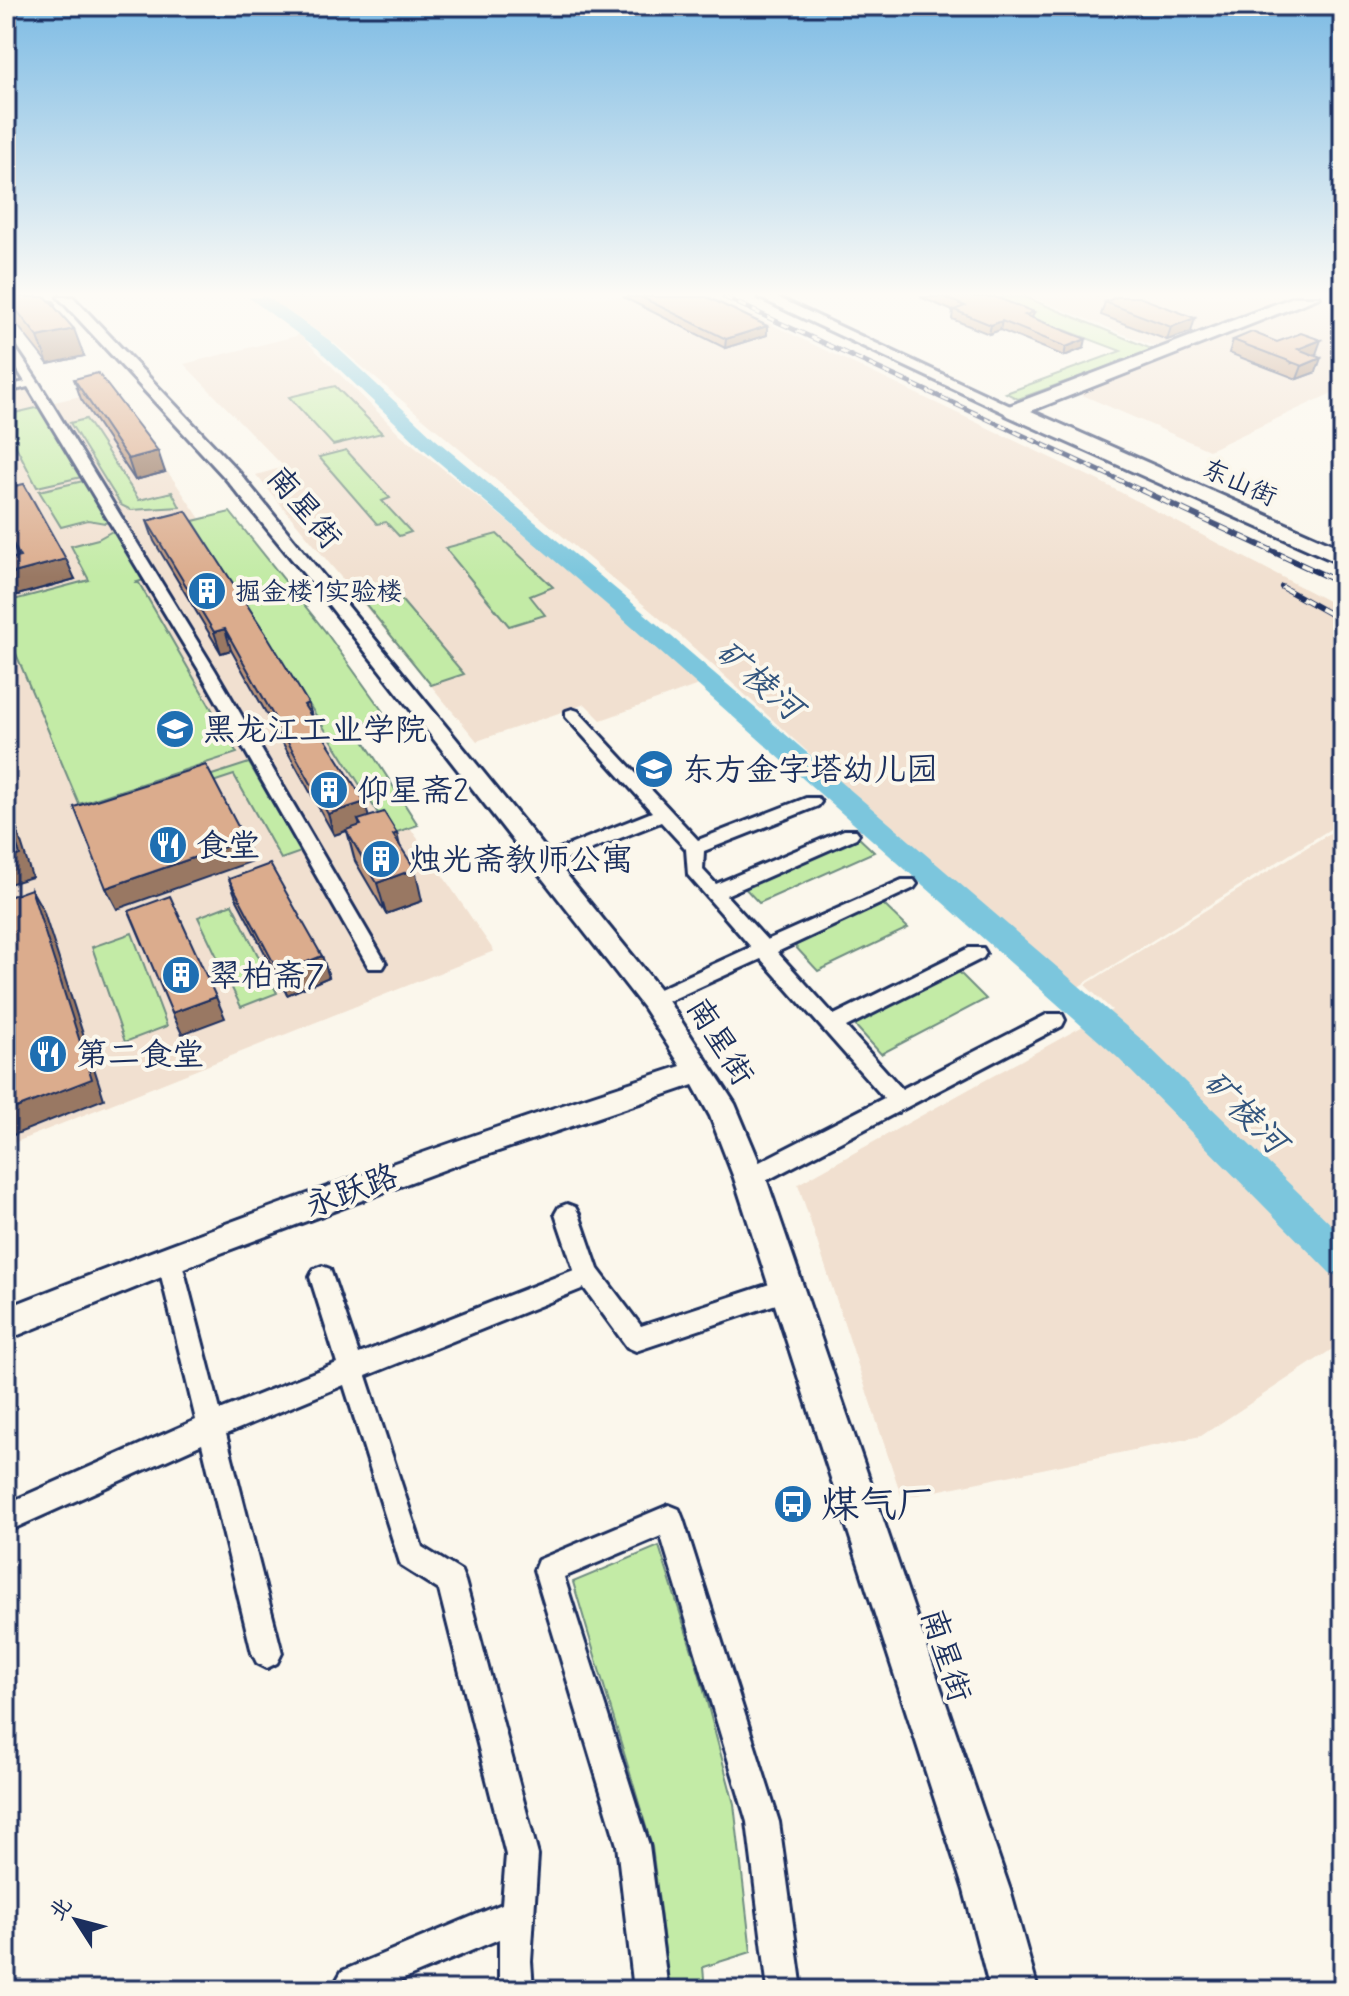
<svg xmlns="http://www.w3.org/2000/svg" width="1349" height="1996" font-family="Mynerve,'LXGW WenKai TC',sans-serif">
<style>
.built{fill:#f1e0d0}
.green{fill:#c3eba6;stroke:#6f8d82;stroke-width:2}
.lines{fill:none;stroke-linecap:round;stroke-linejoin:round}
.river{fill:#7cc6dd;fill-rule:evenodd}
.street-casing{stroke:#1b2f5e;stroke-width:6}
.secondary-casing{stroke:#1b2f5e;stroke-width:6}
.highway-casing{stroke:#1b2f5e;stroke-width:6}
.street{fill:#fbf7ec;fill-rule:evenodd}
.secondary{fill:#fbf7ec;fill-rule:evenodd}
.highway{fill:#fbf7ec;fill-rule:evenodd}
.rail-far1-casing{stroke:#1b2f5e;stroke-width:5}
.rail-casing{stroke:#1b2f5e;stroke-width:6}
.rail-far1{stroke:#fbf7ec;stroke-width:3;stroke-dasharray:8;stroke-linecap:butt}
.rail{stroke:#fbf7ec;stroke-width:4;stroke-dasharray:11;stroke-linecap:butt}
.wall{fill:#bc9479;stroke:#1b2f5e;stroke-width:2}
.shaded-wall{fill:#997863;stroke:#1b2f5e;stroke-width:2}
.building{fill:#dbac8d;stroke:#1b2f5e;stroke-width:2}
.labels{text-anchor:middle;stroke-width:8;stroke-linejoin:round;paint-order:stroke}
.far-street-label{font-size:26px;fill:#1b2f5e;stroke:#fbf7ec}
.far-poi-label{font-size:26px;fill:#1b2f5e;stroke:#fbf7ec;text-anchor:start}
.street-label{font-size:32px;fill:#1b2f5e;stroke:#fbf7ec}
.poi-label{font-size:32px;fill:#1b2f5e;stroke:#fbf7ec;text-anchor:start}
.water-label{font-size:34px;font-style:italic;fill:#33557e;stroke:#fbf7ec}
.near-poi-label{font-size:38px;fill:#1b2f5e;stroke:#fbf7ec;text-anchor:start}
</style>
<rect width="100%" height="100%" fill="#fbf7ec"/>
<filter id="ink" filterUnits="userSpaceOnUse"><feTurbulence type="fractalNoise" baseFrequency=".0125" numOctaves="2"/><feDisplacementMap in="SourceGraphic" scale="16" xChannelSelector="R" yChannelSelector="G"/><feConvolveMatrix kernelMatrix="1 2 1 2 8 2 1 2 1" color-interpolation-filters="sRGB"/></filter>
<g filter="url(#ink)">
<g class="built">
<polygon points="267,297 714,297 1097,480 1343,609 1343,821 1070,992 683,638 334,343"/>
<polygon points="1032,297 1343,297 1343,388 1209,450 1080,394 1178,356"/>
<polygon points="300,335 401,435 661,645 704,683 601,720 585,704 477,741 256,475 284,467 184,364"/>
<polygon points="25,385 37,406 107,390 175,482 494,951 6,1146 6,390"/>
<polygon points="1343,825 1343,1342 1201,1436 902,1498 798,1184 1112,1010 1085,985"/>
</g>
<g class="green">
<polygon points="1002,297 1025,297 1154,350 1018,399 1006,393 1121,351 991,302"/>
<polygon points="335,386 382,433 333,445 289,397"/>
<polygon points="45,406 86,476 37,487 6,427 6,415"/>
<polygon points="86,419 139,500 172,492 180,507 131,510 121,505 70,423"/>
<polygon points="346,450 390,498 382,501 411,532 399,536 386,522 377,524 319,457"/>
<polygon points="88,480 113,521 105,523 88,520 61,527 39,491"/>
<polygon points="230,512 325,631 386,716 355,727 418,825 391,834 193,521"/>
<polygon points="116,529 147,579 134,583 139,583 237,753 79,804 6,630 6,602 89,580 71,546 98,539"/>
<polygon points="497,534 553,587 530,596 545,615 509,626 445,548"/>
<polygon points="386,582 464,674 431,685 355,591"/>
<polygon points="249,763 301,852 281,859 234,775 82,825 79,818"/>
<polygon points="856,835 874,852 759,903 742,885"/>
<polygon points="882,903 908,928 818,971 793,944"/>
<polygon points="232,904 277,993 241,1007 198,917"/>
<polygon points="132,933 167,1026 125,1042 92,947"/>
<polygon points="956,969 986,999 881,1054 852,1022"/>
<polygon points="659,1546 700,1676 734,1804 751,1952 703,1967 705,1990 670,1990 652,1847 573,1582"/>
</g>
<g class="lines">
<polygon class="river" points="248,297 267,297 329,340 435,439 623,595 1141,1039 1343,1236 1343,1278 1330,1273 1117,1057 607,605 421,447 317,348"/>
<defs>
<g id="street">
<polygon points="6,339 10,340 39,383 215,670 383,958 386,963 383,968 369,968 199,670 28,387 6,392 6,386 25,382 6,351"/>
<polygon points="572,709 578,711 698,840 806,798 818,798 821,802 818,806 704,851 703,870 716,884 844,830 856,830 859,834 856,838 726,895 767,940 902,880 914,880 917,884 914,888 777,952 834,1015 969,948 983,948 986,953 983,958 846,1027 902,1089 1048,1014 1062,1014 1065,1020 1062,1026 758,1185 750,1188 742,1185 739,1178 742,1171 884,1098 761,959 660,1005 646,1005 643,1000 646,995 751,947 688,875 686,849 661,822 549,866 537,866 534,862 537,858 652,812 566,717 566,711"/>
<polygon points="567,1204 575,1207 579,1214 598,1269 641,1326 788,1278 797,1281 800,1289 797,1297 788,1300 636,1351 627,1347 584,1288 366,1376 422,1547 461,1571 465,1581 538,1855 531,1961 533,1990 499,1990 499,1939 378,1990 331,1990 342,1971 502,1904 506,1855 439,1590 401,1566 344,1385 226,1434 282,1653 277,1663 267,1668 257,1663 252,1653 202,1444 6,1532 6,1504 196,1420 157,1259 161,1251 169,1248 177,1251 181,1259 220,1410 337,1363 310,1277 314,1269 322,1266 330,1269 359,1354 574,1270 555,1214 559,1207"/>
<polygon points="669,1505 679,1509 683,1519 779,1822 802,1990 768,1990 747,1822 661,1536 564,1577 649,1845 668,1990 634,1990 617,1845 534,1570 538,1560"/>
</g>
<g id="secondary">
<path d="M58,297H73L238,471L663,993L735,1104L766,1178L1010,1890L1038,1990H990L964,1890L734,1178L710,1116L693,1085L451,1167L221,1253L6,1340V1308C229,1220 453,1140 681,1066L643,1007L318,591L226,479Z"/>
<polygon points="758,297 777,297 1021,411 1013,416 1007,414"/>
<polygon points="48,302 53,303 53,309 6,321 6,313"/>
</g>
<polygon id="highway" points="1294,297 1320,297 1031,411 1343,549 1343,565 1006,415 1003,411 1006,407"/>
</defs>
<use href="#street" class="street-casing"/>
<use href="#secondary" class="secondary-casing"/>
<use href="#highway" class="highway-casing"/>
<use href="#street" class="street"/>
<use href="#secondary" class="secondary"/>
<use href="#highway" class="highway"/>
<defs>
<polyline id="rail-far1" points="724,297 1145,492"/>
<g id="rail">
<polyline points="1141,490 1343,584"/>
<polyline points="1282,587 1343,621"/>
</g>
</defs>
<use href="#rail-far1" class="rail-far1-casing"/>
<use href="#rail" class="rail-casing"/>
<use href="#rail-far1" class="rail-far1"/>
<use href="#rail" class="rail"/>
</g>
<g class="wall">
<polygon points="6,297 84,356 48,364 15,322"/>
<polygon points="623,297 707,297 767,326 767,335 725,348"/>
<polygon points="920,297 995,297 1034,312 1032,318 1084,348 1064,356 1000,330 989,334 952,319 953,311"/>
<polygon points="1105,302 1191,332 1167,340 1101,315"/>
<polygon points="1233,340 1277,342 1316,354 1313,355 1316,372 1297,379 1229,353"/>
<polygon points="74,379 165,472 135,480 81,399"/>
<polygon points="6,488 75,579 10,597 6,590 6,560 18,557 6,533"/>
<polygon points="147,521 308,703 312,717 368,817 400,846 422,901 386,914 355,861 347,831 334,835 231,650 221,653 154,541"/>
<polygon points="229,879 322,956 329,977 287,995 237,900"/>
</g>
<g class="shaded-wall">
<polygon points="1195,318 1191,332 1167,340 1171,327"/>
<polygon points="1002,321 1000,330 989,334 991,325"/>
<polygon points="767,326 767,335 725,348 726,339"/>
<polygon points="74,329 84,356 48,364 38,337"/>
<polygon points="1086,339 1084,348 1064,356 1066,347"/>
<polygon points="1321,340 1316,354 1292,363 1298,349"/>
<polygon points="1321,358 1316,372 1297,379 1302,366"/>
<polygon points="158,451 165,472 135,480 128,459"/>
<polygon points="66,559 75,579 10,597 6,589 6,575"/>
<polygon points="225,629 231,650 221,653 214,632"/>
<polygon points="308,703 314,725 304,705"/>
<polygon points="6,795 32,877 6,885"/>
<polygon points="365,802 370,823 358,820 360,826 334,835 328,814"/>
<polygon points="397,833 404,865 393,835"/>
<polygon points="245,840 253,861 117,909 106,888"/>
<polygon points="415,869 422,901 386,914 377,883"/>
<polygon points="31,889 43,910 104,1099 6,1138 6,1112"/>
<polygon points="322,956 329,977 287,995 279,973"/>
<polygon points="216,997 225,1018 182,1034 172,1013"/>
</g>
<g class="building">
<polygon points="6,297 46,297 74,329 38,337"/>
<polygon points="641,297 707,297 767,326 726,339"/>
<polygon points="943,297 995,297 1034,312 1025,315 1086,339 1066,347 1002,321 991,325 954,310 965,306"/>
<polygon points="1117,297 1139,297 1195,318 1171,327 1105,302"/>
<polygon points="1252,332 1277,342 1301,333 1321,340 1298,349 1321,358 1302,366 1233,340"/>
<polygon points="98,373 158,451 128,459 74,379"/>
<polygon points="24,484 66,559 6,575 6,560 20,557 6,530 6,488"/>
<polygon points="186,511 268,637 308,703 304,705 365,802 328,814 225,629 214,632 147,521"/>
<polygon points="206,765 245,840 106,888 74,807"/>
<polygon points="6,810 20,855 6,860"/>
<polygon points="384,812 397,833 393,835 415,869 377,883 346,830 361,825 358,820"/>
<polygon points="270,864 322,956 279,973 229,879"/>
<polygon points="31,889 92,1079 6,1112 6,898"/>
<polygon points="170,896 216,997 172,1013 129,911"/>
</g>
</g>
<linearGradient id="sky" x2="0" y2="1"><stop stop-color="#7dbbe4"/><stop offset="0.51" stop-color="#fdfbf6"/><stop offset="1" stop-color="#fdfbf6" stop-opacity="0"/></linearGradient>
<rect width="1349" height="577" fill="url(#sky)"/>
<defs>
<symbol id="building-disc" viewBox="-11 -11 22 22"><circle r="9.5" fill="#1f6fb2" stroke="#fbf7ec"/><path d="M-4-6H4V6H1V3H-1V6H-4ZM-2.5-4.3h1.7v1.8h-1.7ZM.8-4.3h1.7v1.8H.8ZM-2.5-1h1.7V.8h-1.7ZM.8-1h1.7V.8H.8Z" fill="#fff"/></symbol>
<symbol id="university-disc" viewBox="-11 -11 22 22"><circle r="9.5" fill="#1f6fb2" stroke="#fbf7ec"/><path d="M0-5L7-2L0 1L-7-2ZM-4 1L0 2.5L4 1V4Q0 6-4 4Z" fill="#fff"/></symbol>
<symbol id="school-disc" viewBox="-11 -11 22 22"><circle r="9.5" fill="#1f6fb2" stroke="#fbf7ec"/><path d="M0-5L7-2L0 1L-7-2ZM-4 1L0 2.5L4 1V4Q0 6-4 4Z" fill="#fff"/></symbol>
<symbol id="restaurant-disc" viewBox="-11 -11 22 22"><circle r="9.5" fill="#1f6fb2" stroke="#fbf7ec"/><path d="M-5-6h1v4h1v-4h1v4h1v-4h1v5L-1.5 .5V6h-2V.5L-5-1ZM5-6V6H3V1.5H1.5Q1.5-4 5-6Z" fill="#fff"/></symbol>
<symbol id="bus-disc" viewBox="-11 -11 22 22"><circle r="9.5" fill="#1f6fb2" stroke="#fbf7ec"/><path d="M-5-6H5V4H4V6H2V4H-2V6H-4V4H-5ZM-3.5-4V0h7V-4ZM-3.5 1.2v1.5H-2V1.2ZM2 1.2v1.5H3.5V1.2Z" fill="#fff"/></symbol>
</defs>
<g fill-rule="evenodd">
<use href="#building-disc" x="185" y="569" width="44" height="44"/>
<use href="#university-disc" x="153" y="707" width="44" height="44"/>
<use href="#school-disc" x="632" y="747" width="44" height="44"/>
<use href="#building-disc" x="307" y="768" width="44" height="44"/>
<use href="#restaurant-disc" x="146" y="823" width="44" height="44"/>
<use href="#building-disc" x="359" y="837" width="44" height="44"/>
<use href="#building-disc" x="159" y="953" width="44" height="44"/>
<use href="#restaurant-disc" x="26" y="1032" width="44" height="44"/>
<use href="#bus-disc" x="771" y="1482" width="44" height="44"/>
</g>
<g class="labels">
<g class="far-street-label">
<text transform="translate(1240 482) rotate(24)" y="9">东山街</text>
</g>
<g class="far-poi-label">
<text x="235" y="600">掘金楼1实验楼</text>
</g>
<g class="street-label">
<text transform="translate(305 507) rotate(50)" y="11">南星街</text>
<text transform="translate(721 1041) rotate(58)" y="11">南星街</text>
<text transform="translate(351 1190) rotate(-20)" y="11">永跃路</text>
<text transform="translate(947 1655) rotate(72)" y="11">南星街</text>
</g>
<g class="poi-label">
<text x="203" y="740">黑龙江工业学院</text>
<text x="682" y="780">东方金字塔幼儿园</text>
<text x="357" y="801">仰星斋2</text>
<text x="196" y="856">食堂</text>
<text x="409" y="870">烛光斋教师公寓</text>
<text x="209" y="986">翠柏斋7</text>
<text x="76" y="1065">第二食堂</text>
</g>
<g class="water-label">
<text transform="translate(760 679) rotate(41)" y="12">矿棱河</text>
<text transform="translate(1246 1111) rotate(45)" y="12">矿棱河</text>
</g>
<g class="near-poi-label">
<text x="821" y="1517">煤气厂</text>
</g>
</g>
<rect width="1349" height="1996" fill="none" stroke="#fbf7ec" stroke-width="32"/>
<rect x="16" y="16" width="1317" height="1964" fill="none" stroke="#1b2f5e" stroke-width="3" filter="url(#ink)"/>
<g transform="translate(76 1920) rotate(306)" stroke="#fbf7ec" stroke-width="6" paint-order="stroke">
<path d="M0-6L14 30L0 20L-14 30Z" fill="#1b2f5e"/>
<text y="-12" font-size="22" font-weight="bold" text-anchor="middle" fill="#1b2f5e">北</text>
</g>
</svg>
